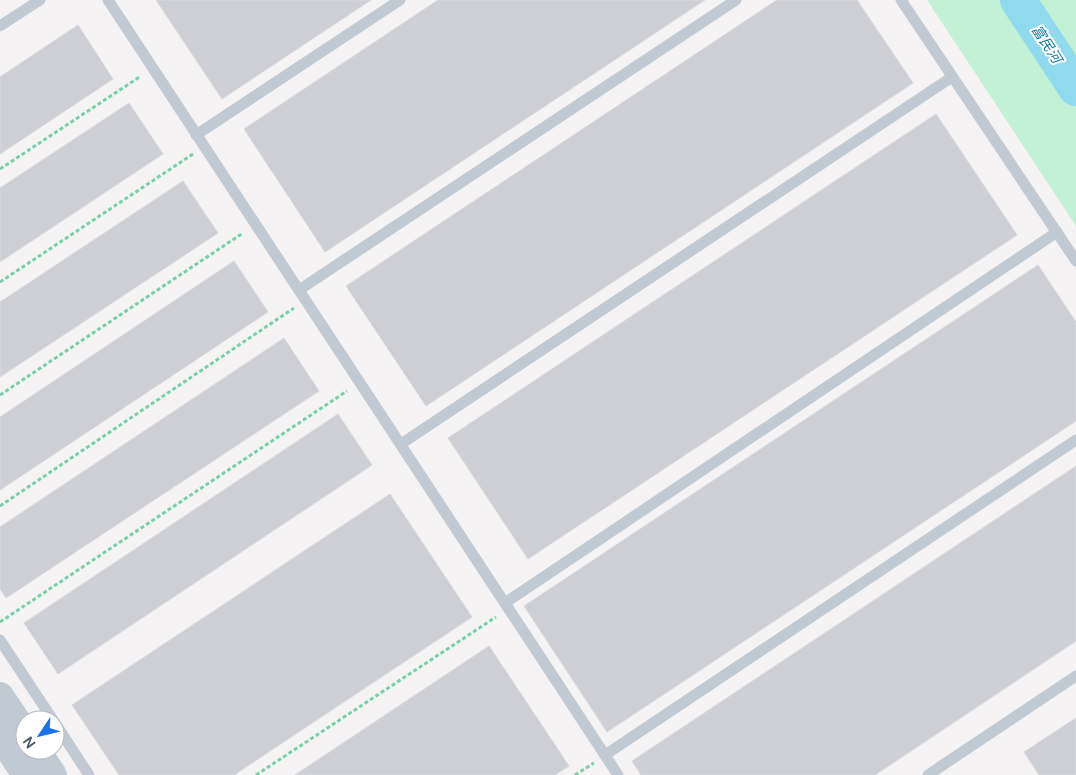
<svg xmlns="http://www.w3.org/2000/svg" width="1076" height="775" font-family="Manrope,'Noto Sans SC',sans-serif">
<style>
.green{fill:#c3f1d5}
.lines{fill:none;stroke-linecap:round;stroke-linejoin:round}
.river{stroke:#90daee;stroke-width:36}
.building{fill:#cdcfd5;stroke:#d7d9de}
.path{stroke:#7ad0a6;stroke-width:3;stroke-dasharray:4 2.5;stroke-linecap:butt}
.service{stroke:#c1cad2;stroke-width:11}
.tertiary{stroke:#c1cad2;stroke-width:28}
.labels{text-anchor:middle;stroke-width:4;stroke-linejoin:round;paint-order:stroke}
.water-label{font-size:14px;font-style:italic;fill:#0c7c9b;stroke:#fff}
</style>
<rect width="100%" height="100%" fill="#f5f3f3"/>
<polygon class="green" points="927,0 1076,0 1076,226"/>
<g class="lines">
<polyline class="river" points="1018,0 1076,88"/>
</g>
<g class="building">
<polygon points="156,0 371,0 222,99"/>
<polygon points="438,0 705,0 325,252 244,129"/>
<polygon points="777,0 857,0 913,83 426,406 346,286"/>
<polygon points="78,25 113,79 0,154 0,77"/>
<polygon points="129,103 163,154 0,262 0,188"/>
<polygon points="936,114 1017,235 528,559 448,438"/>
<polygon points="183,181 218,233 0,377 0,302"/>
<polygon points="234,261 268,312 0,490 0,417"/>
<polygon points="1038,265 1076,322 1076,421 607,732 524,606"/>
<polygon points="284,338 319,391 6,598 0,589 0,527"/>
<polygon points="338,414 372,465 58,674 24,623"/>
<polygon points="1076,466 1076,641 875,775 641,775 632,761"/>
<polygon points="390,494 472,617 234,775 119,775 72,705"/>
<polygon points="489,646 569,766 555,775 295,775"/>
<polygon points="1076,718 1076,775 1039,775 1024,752"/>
</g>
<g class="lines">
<g class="path">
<polyline points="0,169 141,76"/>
<polyline points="0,282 193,154"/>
<polyline points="0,395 243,233"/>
<polyline points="0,506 294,308"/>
<polyline points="0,622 347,391"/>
<polyline points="256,775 496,617"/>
<polyline points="575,775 594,763"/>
</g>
<g class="service">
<polyline points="108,0 618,775"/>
<polyline points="901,0 1076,261"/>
<polyline points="0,26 40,0"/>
<polyline points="196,135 400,0"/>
<polyline points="299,290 736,0"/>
<polyline points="401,444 952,77"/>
<polyline points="505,603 1057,232"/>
<polyline points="0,640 53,720"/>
<polyline points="55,723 89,775"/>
<polyline points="605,755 1076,440"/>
<polyline points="928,775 1076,676"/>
</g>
<g class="tertiary">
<polyline points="0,696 25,733"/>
<polyline points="0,736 26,775"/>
<polyline points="36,750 53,775"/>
</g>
</g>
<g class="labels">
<g class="water-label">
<text transform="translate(1047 44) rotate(57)" y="5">富民河</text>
</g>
</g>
<g transform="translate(40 735) rotate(235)"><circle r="24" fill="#ffffff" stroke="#b7bbc0"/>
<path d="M0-4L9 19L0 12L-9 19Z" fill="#1a73e8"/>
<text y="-8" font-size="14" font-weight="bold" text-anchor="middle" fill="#4a5661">N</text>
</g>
</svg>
